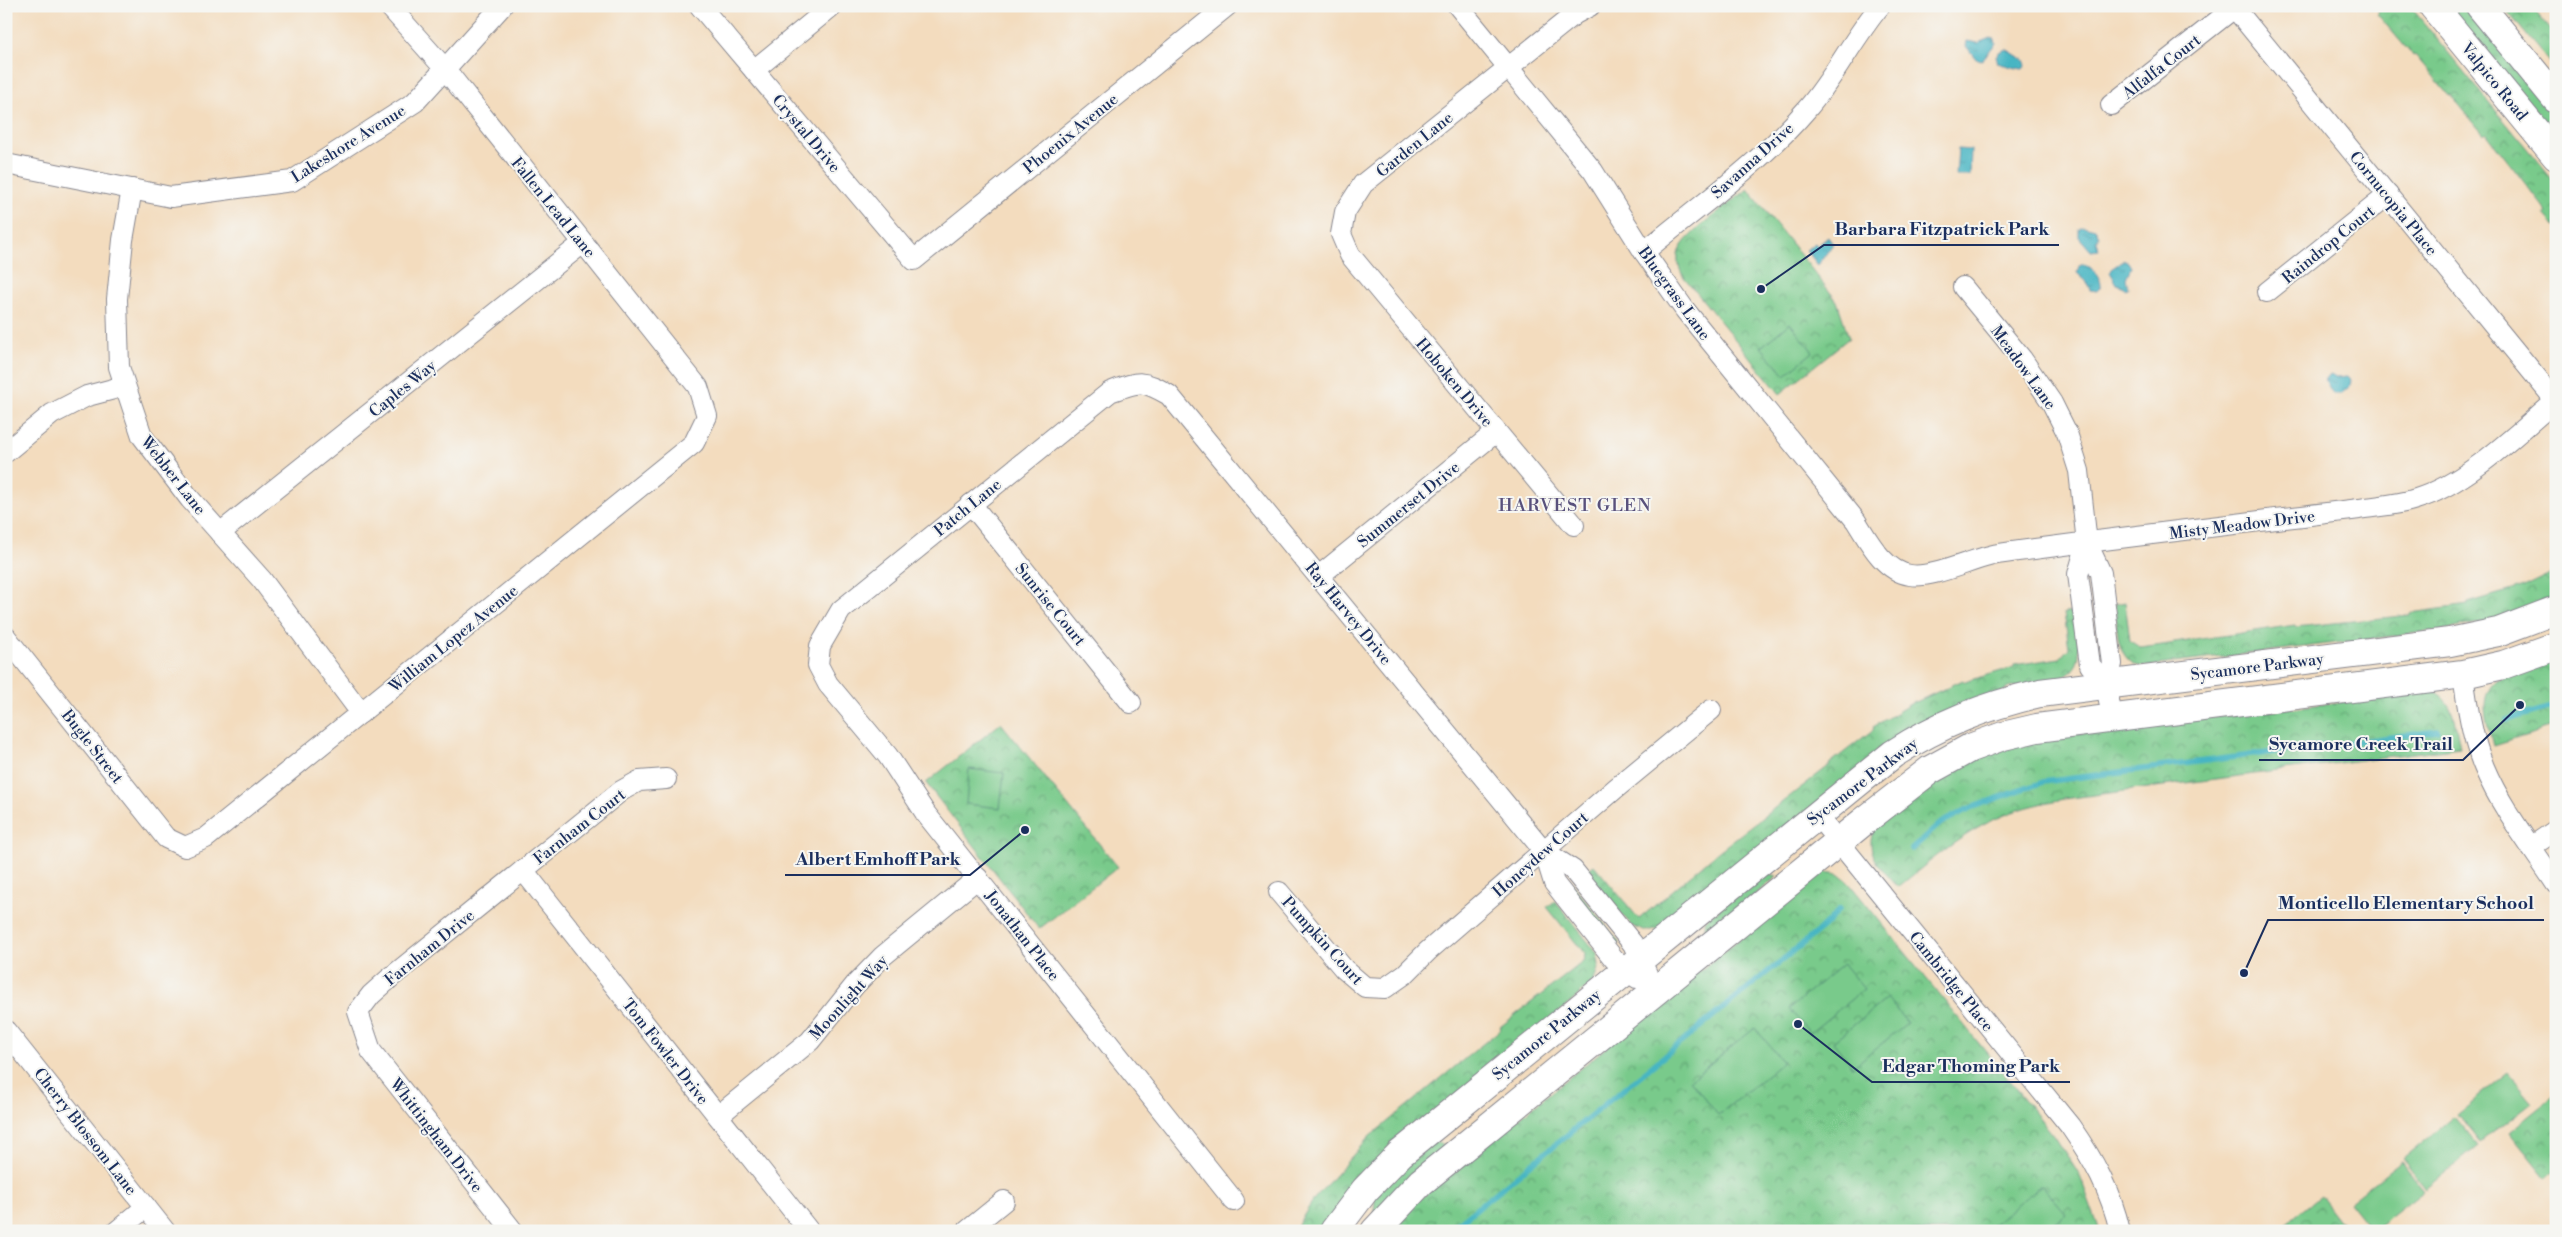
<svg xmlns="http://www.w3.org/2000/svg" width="2562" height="1237" font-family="'Libre Bodoni',serif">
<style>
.grass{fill:url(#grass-tufts);stroke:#4a7c74}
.park{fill:url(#park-crowns);stroke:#4a7c74}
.garden{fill:#79ca8b;stroke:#4a7c74}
.water{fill:url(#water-ripples);stroke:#317290}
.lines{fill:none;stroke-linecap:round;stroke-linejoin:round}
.stream{stroke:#47b5c3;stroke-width:5.5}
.minor-casing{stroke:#87868e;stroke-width:22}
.secondary-casing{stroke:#87868e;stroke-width:30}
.minor{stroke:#fff;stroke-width:20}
.secondary{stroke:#fff;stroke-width:28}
.labels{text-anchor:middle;stroke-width:4;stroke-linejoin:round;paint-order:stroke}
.street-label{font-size:16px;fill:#1b2f5e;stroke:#f6f6f2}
.neighbourhood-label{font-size:18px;letter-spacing:1px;fill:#59517c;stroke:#f6f6f2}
.leader{fill:none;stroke:#1b2f5e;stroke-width:2}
.callout-dot{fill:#1b2f5e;stroke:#f6f6f2;stroke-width:2}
.callout-label{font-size:18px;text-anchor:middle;font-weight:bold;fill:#1b2f5e;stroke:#f6f6f2;stroke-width:4;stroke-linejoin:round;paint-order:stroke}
</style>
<defs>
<pattern id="grass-tufts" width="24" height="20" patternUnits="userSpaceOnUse" patternTransform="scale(1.25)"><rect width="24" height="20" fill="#79ca8b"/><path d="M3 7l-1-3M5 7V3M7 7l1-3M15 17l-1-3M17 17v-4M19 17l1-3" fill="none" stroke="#62a475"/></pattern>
<pattern id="park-crowns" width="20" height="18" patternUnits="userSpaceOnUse" patternTransform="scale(1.25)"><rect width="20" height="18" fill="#79ca8b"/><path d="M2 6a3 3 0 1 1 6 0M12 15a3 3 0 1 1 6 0" fill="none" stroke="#62a475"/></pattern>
<pattern id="water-ripples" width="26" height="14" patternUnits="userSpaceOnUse" patternTransform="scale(1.25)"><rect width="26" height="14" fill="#47b5c3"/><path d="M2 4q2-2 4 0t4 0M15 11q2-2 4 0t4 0" fill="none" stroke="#3a94a2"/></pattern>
</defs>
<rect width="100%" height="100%" fill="#f6f6f2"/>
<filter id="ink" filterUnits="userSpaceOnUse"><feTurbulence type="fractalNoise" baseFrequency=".02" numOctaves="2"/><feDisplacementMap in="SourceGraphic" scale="10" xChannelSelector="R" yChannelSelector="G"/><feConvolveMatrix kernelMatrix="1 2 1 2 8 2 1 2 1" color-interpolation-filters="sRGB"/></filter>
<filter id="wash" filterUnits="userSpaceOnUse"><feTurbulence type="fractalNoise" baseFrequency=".0096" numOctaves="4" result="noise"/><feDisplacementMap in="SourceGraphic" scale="20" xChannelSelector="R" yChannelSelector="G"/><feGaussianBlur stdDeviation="1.12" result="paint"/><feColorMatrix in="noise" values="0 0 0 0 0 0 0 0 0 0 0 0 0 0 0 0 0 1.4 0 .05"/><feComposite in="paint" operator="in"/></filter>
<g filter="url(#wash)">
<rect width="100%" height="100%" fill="#f3dcbe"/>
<g class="grass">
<polygon points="2448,6 2465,6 2556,117 2556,139"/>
<polygon points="1765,873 1777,877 1707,933 1704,921"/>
<polygon points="1562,875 1565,875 1619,942 1618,944 1613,944 1561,878"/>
<polygon points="1434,1141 1447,1146 1374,1214 1375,1195"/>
</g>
<g class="park">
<polygon points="2375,6 2410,6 2556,184 2556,228 2545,215 2548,213 2486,133 2484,135 2451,95 2449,96 2415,55 2413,56 2377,14 2379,12"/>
<polygon points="2503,6 2538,7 2534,10 2556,36 2556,71"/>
<path d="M1748,189L1837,301L1849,338L1780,394L1683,276C1679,268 1676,260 1679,251C1686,233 1732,202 1748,189Z"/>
<path d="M2556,571V596L2502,618L2449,629L2141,667C2114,659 2118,627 2115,604L2125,602L2130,641L2141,648L2295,625V627L2411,615V613L2468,605V603L2518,588L2519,589Z"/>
<path d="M2074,612C2075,626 2079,641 2079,654C2078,685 2029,684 2008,688L1658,929L1643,931L1631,925L1586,871L1594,865L1639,919L1719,851L1830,765L1829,764L1874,729L1873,727L1915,701L1916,702L1963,680L1965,682L2014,667V665L2060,658L2069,648L2064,613Z"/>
<path d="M2556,659V726L2493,746C2488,723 2476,698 2497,680Z"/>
<path d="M2431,691C2455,700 2455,725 2460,747L2064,799C2044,803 2024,807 2005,815C1964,831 1931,861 1898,887C1883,870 1862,852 1875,828L1938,779L1968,762L2035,739Z"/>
<polygon points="1001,723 1118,867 1039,929 926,783"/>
<polygon points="1826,872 1838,874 1848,882 2055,1137 2080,1176 2100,1231 1389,1231 1415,1203 1818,875"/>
<polygon points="1555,901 1597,953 1599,965 1594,981 1321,1231 1294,1231 1314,1199 1369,1137 1501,1029 1500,1027 1584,961 1585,954 1547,907"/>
<polygon points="2556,1094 2556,1170 2546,1178 2509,1132"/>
<polygon points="2320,1196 2347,1231 2279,1231 2278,1230"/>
</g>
<g class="garden">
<polygon points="1790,323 1813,352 1785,375 1761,347"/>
<polygon points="969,769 1004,773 1000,808 966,804"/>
<polygon points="1843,964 1864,989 1810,1033 1789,1009"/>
<polygon points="1887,998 1907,1023 1853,1067 1833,1042"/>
<polygon points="1755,1028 1783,1062 1718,1115 1690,1080"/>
<polygon points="2508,1073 2532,1102 2480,1143 2457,1114"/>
<polygon points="2454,1117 2478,1146 2426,1188 2403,1159"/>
<polygon points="2401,1161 2424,1190 2372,1231 2349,1202"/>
<polygon points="2041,1185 2066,1214 2045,1231 1996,1231 1991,1226"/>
</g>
<g class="water">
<polygon points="1990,38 1995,39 1996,43 1982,60 1976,59 1966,46 1967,41 1978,43"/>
<path d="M2006,49L2024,60L2026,65L2023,69C2019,69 2000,64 1998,63L1996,57L1999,52Z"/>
<polygon points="1958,149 1971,150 1970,176 1956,176"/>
<polygon points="2083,226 2095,229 2099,236 2096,242 2099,250 2091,251 2079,237 2079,228"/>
<polygon points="1828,237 1833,244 1818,265 1806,250 1815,243 1817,246"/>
<polygon points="2124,260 2128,262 2131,267 2126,278 2128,288 2126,290 2117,284 2110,272 2111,269"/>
<path d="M2084,264C2093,267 2102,279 2101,287L2097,291L2090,290L2086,281L2077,273L2079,266Z"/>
<polygon points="2330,374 2337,377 2347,376 2351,380 2350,386 2341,394 2333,394 2325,380"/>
</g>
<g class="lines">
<g class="stream">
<polyline points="2506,720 2556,706"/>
<polyline points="1912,849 1941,823 1970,808 2043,782 2438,731"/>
<polyline points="1449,1231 1823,927 1840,909"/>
</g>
</g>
</g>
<g filter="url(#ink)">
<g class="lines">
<defs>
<g id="minor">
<polyline points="700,6 914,260 1227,6"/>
<path d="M1458,6L1593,171L1644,252L1685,310L1856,521C1869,542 1884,571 1910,575C1933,579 1973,558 1998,554C2118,537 2239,524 2359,509C2377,506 2398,505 2416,499C2466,484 2516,434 2555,401"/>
<polyline points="2233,6 2556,401"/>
<polyline points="754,70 832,6"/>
<polyline points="2111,105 2234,8"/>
<polyline points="6,164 171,197 292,181 415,102 502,6"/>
<polyline points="132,189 123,240 117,299 119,367 142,436 190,499 262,580 361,713"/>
<path d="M1644,252C1699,206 1761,163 1807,109C1835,77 1853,38 1880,6"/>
<polyline points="1963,287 2022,359 2052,403 2067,433 2079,471 2087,543 2101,573 2112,664 2106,684 2112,717"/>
<polyline points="2267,292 2388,195"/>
<polyline points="6,452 52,414 87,396 125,386"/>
<polyline points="971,504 1131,703"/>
<polyline points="1574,525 1350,255 1341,234 1345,212 1363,184 1575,14 1590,6"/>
<polyline points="220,533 583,243"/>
<polyline points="2087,543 2078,574 2090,665 2106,684"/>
<polyline points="1319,576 1496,432"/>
<polyline points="6,637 166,838 185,847 206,838 694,443 707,416 698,387 445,69 389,6"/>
<path d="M2463,674C2467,705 2472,738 2484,767C2501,808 2531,846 2556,884"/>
<path d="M1817,815L2070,1126C2093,1159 2111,1191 2120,1231"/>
<polyline points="2531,847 2556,830"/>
<polyline points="1544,851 1554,883 1614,959 1637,978"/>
<polyline points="523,870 809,1231"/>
<polyline points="1279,892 1344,969 1365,987 1385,988 1405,974 1428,951 1615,789 1711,710"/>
<polyline points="6,1031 165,1231"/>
<polyline points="718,1116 810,1041 855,985 883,956 978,878"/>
<path d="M1234,1201L926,814L888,756L828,684L818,665L820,646L841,610L1110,392C1139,381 1142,379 1169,395L1544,851L1573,870L1633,944L1655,991"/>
<polyline points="117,1231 146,1207"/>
<polyline points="513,1231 371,1051 358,1012 371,995 390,978 621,791 639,781 666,779"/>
<polyline points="967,1231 1004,1201"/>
</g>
<g id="secondary">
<polyline points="2433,6 2556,156"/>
<polyline points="2480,6 2556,99"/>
<path d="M1334,1231L1365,1190L1400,1154L1893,754C1941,723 1985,706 2040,693L2450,642L2498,632L2556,610"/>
<polyline points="1375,1231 1421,1182 1863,822 1930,770 1970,748 2003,736 2037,728 2463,674 2503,665 2556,646"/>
</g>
</defs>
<use href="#minor" class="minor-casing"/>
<use href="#secondary" class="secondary-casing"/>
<use href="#minor" class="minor"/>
<use href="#secondary" class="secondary"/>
</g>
</g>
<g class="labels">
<g class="street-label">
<text transform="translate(2161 66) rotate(-38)" y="6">Alfalfa Court</text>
<text transform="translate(2495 81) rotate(51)" y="6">Valpico Road</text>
<text transform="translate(807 133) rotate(50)" y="6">Crystal Drive</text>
<text transform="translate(1070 133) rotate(-39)" y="6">Phoenix Avenue</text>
<text transform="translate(348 143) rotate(-32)" y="6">Lakeshore Avenue</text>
<text transform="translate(1414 144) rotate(-39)" y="6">Garden Lane</text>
<text transform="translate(1752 160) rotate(-42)" y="6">Savanna Drive</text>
<text transform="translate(2394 203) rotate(51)" y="6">Cornucopia Place</text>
<text transform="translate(554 207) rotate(51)" y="6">Fallen Lead Lane</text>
<text transform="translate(2328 244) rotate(-39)" y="6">Raindrop Court</text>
<text transform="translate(1675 293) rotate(54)" y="6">Bluegrass Lane</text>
<text transform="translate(2024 367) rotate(54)" y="6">Meadow Lane</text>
<text transform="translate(1455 382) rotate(50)" y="6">Hoboken Drive</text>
<text transform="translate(402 388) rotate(-39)" y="6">Caples Way</text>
<text transform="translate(174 475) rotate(52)" y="6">Webber Lane</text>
<text transform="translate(1408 504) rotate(-39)" y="6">Summerset Drive</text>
<text transform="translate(967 507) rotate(-39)" y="6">Patch Lane</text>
<text transform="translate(2242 524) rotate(-7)" y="6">Misty Meadow Drive</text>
<text transform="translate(1051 604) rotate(51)" y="6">Sunrise Court</text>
<text transform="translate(1349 613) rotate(51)" y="6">Ray Harvey Drive</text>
<text transform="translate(453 638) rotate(-39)" y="6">William Lopez Avenue</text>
<text transform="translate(2257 666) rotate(-7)" y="6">Sycamore Parkway</text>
<text transform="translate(93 746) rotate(52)" y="6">Bugle Street</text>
<text transform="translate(1862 781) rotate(-37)" y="6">Sycamore Parkway</text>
<text transform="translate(579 826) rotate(-38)" y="6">Farnham Court</text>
<text transform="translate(1540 854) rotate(-41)" y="6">Honeydew Court</text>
<text transform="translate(1023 935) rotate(52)" y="6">Jonathan Place</text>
<text transform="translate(1323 940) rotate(48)" y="6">Pumpkin Court</text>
<text transform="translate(429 947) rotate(-39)" y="6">Farnham Drive</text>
<text transform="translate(1952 981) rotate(51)" y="6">Cambridge Place</text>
<text transform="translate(848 997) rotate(-48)" y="6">Moonlight Way</text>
<text transform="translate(1546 1034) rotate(-39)" y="6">Sycamore Parkway</text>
<text transform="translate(666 1051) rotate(52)" y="6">Tom Fowler Drive</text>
<text transform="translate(86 1131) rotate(52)" y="6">Cherry Blossom Lane</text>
<text transform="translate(437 1135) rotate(52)" y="6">Whittingham Drive</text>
</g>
<g class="neighbourhood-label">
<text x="1575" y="511">HARVEST GLEN</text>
</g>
</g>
<path class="leader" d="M1761 289L1824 245H2059M2520 705L2463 760H2259M1025 830L970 875H785M2244 973L2268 920H2544M1798 1024L1872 1082H2070"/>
<g class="callout-dot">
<circle cx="1761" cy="289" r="5"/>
<circle cx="2520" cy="705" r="5"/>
<circle cx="1025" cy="830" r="5"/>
<circle cx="2244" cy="973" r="5"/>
<circle cx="1798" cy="1024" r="5"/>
</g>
<g class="callout-label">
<text x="1942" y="235">Barbara Fitzpatrick Park</text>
<text x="2361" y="750">Sycamore Creek Trail</text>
<text x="878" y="865">Albert Emhoff Park</text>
<text x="2406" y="909">Monticello Elementary School</text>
<text x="1971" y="1072">Edgar Thoming Park</text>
</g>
<rect width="2562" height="1237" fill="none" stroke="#f6f6f2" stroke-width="25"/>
</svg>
